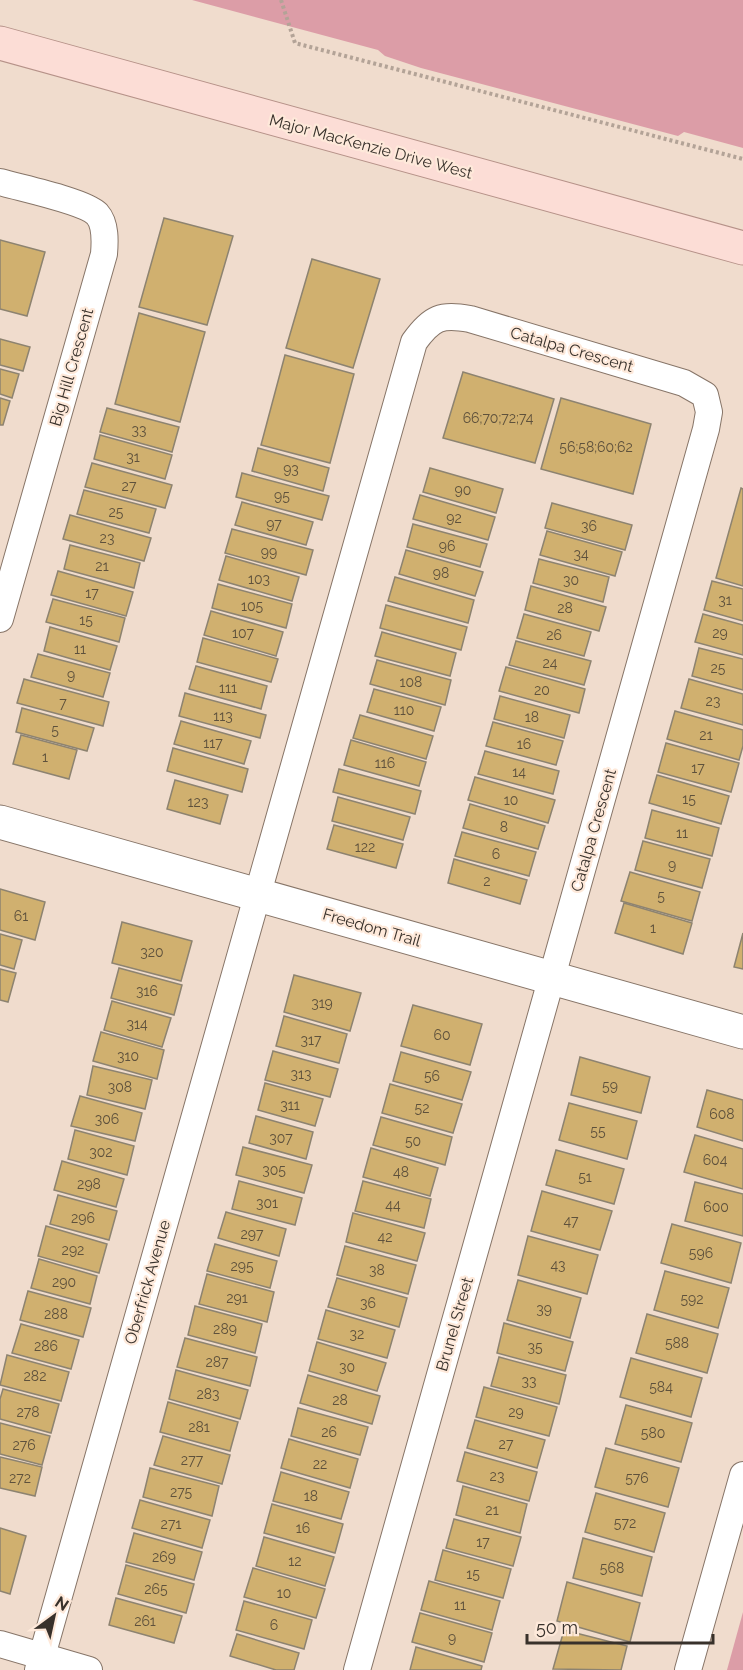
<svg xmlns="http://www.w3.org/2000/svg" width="743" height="1670" font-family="Raleway,sans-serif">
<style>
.green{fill:#dc9da7}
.building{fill:#d0b06f;stroke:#8d8370;stroke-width:1.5}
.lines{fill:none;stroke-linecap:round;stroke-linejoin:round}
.street-casing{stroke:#877568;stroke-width:28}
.secondary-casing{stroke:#877568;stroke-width:35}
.primary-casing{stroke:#b69289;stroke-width:35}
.path{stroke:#b3a397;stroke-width:4;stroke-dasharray:3 3;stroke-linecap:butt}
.street{stroke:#fff;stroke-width:26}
.secondary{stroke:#fff;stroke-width:33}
.primary{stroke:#fcddd6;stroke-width:33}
.labels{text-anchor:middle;stroke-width:4.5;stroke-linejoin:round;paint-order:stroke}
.number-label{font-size:14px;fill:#5e513c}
.street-label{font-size:16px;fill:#38312b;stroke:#fee9da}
</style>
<rect width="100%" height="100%" fill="#f0dccd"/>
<g class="green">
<polygon points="192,0 743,0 743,148 684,132 678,136 421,68 385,56 378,50"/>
<polygon points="743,1612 743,1670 727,1670"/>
</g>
<g class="building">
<polygon points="164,218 233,236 207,325 139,307"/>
<polygon points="0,240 45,252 27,316 0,309"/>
<polygon points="312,259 380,279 353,368 286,348"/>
<polygon points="139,313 205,332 180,422 115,404"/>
<polygon points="0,339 30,347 23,371 0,365"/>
<polygon points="285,355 354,374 330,463 261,445"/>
<polygon points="0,369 19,374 12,398 0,394"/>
<polygon points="463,372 554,399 535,463 443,438"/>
<polygon points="0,398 10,401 3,425 0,425"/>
<polygon points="561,398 651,424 633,494 541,469"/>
<polygon points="107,408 179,427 172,452 100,432"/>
<polygon points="100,435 172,455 165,479 94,459"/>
<polygon points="258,448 329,468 323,491 252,471"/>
<polygon points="92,463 172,485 165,508 85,487"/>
<polygon points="430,468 503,489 496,513 423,492"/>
<polygon points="242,473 329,496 322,520 236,497"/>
<polygon points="741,488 743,489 743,586 716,578"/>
<polygon points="84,490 156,509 149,533 77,514"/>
<polygon points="420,495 495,517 488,540 413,519"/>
<polygon points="242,502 313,522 306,545 235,525"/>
<polygon points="552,503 632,525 625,550 545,528"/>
<polygon points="70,515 151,538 144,561 63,539"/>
<polygon points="413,524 487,544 480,567 407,547"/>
<polygon points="232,529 313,550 306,575 225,553"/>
<polygon points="547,531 622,552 615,576 540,555"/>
<polygon points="70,545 140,563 134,588 64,569"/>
<polygon points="406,550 483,572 475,596 399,574"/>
<polygon points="226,556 299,577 292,601 219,580"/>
<polygon points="539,559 609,577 603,602 533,583"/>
<polygon points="58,571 133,592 126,616 51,595"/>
<polygon points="395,577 474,600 468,623 388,601"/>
<polygon points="712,581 743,589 743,621 704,610"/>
<polygon points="218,584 292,604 286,628 212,608"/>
<polygon points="531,586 606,607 599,631 525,610"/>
<polygon points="53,599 125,618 119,642 46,622"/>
<polygon points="386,605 467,627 461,650 380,628"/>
<polygon points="211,611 283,632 276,656 204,635"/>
<polygon points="524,614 591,632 584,656 517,638"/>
<polygon points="703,614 743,625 743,655 695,642"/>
<polygon points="50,627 117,646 110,670 44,651"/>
<polygon points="382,632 456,653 450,676 375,656"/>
<polygon points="203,638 278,659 271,682 197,662"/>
<polygon points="516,641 591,661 584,685 509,665"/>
<polygon points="699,648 743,659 743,690 692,676"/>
<polygon points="38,654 110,673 103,697 31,677"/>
<polygon points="377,660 451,680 445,705 370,684"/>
<polygon points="196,666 267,686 261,709 189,689"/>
<polygon points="506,667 585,689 579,713 499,691"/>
<polygon points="24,679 109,702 103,726 17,703"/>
<polygon points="689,679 743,694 743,725 681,708"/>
<polygon points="374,689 441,707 434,731 367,712"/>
<polygon points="185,693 266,715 260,738 179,716"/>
<polygon points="500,696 570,715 564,738 494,719"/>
<polygon points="22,708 94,728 87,751 16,732"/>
<polygon points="675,711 743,730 743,746 739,760 667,739"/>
<polygon points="360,715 433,736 426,759 353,738"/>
<polygon points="181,721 251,741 244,764 174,744"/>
<polygon points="493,722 563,741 556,765 486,746"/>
<polygon points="21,735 77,750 69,779 13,764"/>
<polygon points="351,740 426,762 419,786 344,765"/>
<polygon points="666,743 739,763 731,792 658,772"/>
<polygon points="173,748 248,769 242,792 167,771"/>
<polygon points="485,751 559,771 553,794 478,774"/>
<polygon points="339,769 421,791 415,814 333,792"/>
<polygon points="657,775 729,796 721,824 649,803"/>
<polygon points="475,777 555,800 548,823 468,800"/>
<polygon points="175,780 228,795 220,824 167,809"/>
<polygon points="338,797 410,817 403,840 332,821"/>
<polygon points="470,804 545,826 538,849 463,828"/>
<polygon points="652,810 719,828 712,856 645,838"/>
<polygon points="334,825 403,844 396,868 327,849"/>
<polygon points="462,832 536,852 529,876 455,856"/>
<polygon points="643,841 710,859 702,888 635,870"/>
<polygon points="454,859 527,880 520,904 448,883"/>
<polygon points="630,872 700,892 692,921 621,901"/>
<polygon points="0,889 45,902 35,940 0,930"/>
<polygon points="624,903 692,923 683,954 615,933"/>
<polygon points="122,922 192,941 181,981 112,963"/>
<polygon points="743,933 743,969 734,967"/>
<polygon points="0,934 22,940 14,969 0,965"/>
<polygon points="119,968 182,985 174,1015 111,998"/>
<polygon points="0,969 16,973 8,1002 0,1000"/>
<polygon points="294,975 361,993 350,1031 284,1012"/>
<polygon points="112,1001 171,1018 162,1047 104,1030"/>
<polygon points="413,1005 482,1024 470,1065 401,1046"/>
<polygon points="284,1016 347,1034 339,1063 276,1046"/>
<polygon points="101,1032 164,1050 157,1079 93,1061"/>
<polygon points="273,1051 338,1069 330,1097 265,1080"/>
<polygon points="401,1052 471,1072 462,1100 393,1081"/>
<polygon points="580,1057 650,1077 641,1113 571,1095"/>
<polygon points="93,1066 152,1080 145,1109 87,1095"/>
<polygon points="265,1083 323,1099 315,1126 258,1110"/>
<polygon points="390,1084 462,1104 453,1133 382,1113"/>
<polygon points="707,1090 743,1100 743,1141 697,1127"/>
<polygon points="80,1096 142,1113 135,1141 71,1126"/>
<polygon points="569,1103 637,1121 627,1159 559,1140"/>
<polygon points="256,1116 313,1132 306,1159 249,1143"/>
<polygon points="381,1117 452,1137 445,1165 373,1145"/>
<polygon points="75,1130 134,1146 127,1175 68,1159"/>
<polygon points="695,1135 743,1149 743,1189 684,1172"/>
<polygon points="243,1147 312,1165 304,1193 236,1175"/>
<polygon points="371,1148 438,1168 430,1196 363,1177"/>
<polygon points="556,1150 624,1169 614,1204 546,1185"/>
<polygon points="62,1161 124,1179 116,1207 54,1190"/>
<polygon points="239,1181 302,1198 295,1225 232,1209"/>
<polygon points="363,1181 431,1199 424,1228 355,1211"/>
<polygon points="695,1182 743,1194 743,1236 685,1221"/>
<polygon points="542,1191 612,1211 600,1250 531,1231"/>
<polygon points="58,1195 117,1211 109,1240 50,1224"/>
<polygon points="226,1212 286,1229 279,1256 218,1238"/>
<polygon points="353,1213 425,1233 417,1261 346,1242"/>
<polygon points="672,1224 741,1243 731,1283 661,1263"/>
<polygon points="46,1226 107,1244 99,1273 38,1256"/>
<polygon points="528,1236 598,1255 587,1294 518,1275"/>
<polygon points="215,1244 277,1261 270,1288 207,1271"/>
<polygon points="345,1246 416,1265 408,1294 337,1275"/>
<polygon points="39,1259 97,1276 90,1304 31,1288"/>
<polygon points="665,1271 729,1288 718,1328 654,1310"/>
<polygon points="207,1274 274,1292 267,1322 199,1304"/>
<polygon points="337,1278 407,1298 399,1327 328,1307"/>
<polygon points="518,1280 581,1298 570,1338 507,1320"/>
<polygon points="28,1291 91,1308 83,1337 20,1320"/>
<polygon points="195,1306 262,1324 255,1353 188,1335"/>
<polygon points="326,1310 395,1330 387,1358 318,1339"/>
<polygon points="647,1314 718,1334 707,1373 636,1353"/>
<polygon points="504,1323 573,1342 565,1371 497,1353"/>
<polygon points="21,1324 79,1340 71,1369 12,1353"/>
<polygon points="185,1338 257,1357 250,1386 177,1367"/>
<polygon points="317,1342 386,1363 377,1391 309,1371"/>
<polygon points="7,1355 69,1372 61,1401 0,1385"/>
<polygon points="499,1357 566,1375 559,1404 491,1386"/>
<polygon points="631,1358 702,1378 691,1417 620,1397"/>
<polygon points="176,1370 248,1390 240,1419 169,1399"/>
<polygon points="308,1375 380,1396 372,1424 300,1403"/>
<polygon points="484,1387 557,1407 549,1436 476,1417"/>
<polygon points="3,1389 59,1404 51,1433 0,1419 0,1399"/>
<polygon points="168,1402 238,1422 230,1451 160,1432"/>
<polygon points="626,1405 692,1423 681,1462 615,1444"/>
<polygon points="298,1408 368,1427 360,1455 291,1436"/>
<polygon points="475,1420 545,1440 537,1468 467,1448"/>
<polygon points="0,1423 50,1436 42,1465 0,1454"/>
<polygon points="163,1436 230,1455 222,1484 154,1465"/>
<polygon points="289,1439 358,1459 350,1488 281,1468"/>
<polygon points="606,1448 679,1468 668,1507 595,1487"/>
<polygon points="465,1452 537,1472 529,1501 457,1481"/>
<polygon points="0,1457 42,1467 35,1496 0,1488"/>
<polygon points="150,1468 219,1486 212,1516 143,1497"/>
<polygon points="281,1472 349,1492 341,1519 273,1501"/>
<polygon points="463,1486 527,1504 520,1533 456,1515"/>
<polygon points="596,1493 665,1513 654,1552 585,1532"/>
<polygon points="140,1500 210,1520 202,1548 132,1528"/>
<polygon points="272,1504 343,1524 335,1553 264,1533"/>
<polygon points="454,1519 521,1537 513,1566 446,1548"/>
<polygon points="0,1528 26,1536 10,1594 0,1591"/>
<polygon points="134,1533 202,1552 194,1580 126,1562"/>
<polygon points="264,1537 334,1557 325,1586 256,1566"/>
<polygon points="583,1538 652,1557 642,1596 573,1578"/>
<polygon points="443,1550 511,1569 503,1598 435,1580"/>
<polygon points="126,1565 194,1584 186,1613 118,1594"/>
<polygon points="253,1568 325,1589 316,1618 244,1597"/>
<polygon points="429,1581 500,1601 492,1630 421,1610"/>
<polygon points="567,1582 640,1603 630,1642 557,1621"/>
<polygon points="116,1598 182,1616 174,1643 109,1625"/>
<polygon points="244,1601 312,1620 304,1649 236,1630"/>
<polygon points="420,1613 492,1633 484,1662 412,1642"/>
<polygon points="564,1630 627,1646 621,1670 553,1669"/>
<polygon points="237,1634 299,1653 294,1670 276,1670 230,1656"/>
<polygon points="416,1647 482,1666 481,1670 410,1670"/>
</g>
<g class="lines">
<defs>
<g id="street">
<path d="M0,182C20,188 84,201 97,214C106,224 105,242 104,254L0,619"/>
<polyline points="0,1644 89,1670"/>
<path d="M38,1670L414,342C432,317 441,314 470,319L684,383L705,395L709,412L706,429L357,1670"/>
<polyline points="688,1670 743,1475"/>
</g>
<polyline id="secondary" points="0,822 743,1032"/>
<polyline id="primary" points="0,43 743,248"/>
</defs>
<use href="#street" class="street-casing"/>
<use href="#secondary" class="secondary-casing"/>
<use href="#primary" class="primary-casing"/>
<polyline class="path" points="281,0 295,43 743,159"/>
<use href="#street" class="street"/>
<use href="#secondary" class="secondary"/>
<use href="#primary" class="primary"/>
</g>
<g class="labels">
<g class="number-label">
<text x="498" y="423">66;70;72;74</text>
<text x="139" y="435">33</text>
<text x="596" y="452">56;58;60;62</text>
<text x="133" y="462">31</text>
<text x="291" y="474">93</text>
<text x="129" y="491">27</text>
<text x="463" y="495">90</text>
<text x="282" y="501">95</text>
<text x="116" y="517">25</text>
<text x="454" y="523">92</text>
<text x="274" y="529">97</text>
<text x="589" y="531">36</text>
<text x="107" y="543">23</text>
<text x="447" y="551">96</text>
<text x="269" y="557">99</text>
<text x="581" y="559">34</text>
<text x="102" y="571">21</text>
<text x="441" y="578">98</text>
<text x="259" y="584">103</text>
<text x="571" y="585">30</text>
<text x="92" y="598">17</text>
<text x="725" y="605">31</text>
<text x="252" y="611">105</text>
<text x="565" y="613">28</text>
<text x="86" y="625">15</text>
<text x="243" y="638">107</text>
<text x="720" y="638">29</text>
<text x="554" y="640">26</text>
<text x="80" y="654">11</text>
<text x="550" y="668">24</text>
<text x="718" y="673">25</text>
<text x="71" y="680">9</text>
<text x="411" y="687">108</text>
<text x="228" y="693">111</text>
<text x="542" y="695">20</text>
<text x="713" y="706">23</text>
<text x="63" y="708">7</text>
<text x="404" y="715">110</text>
<text x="223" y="721">113</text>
<text x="532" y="722">18</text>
<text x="55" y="735">5</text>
<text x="706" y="740">21</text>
<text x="213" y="748">117</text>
<text x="524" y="749">16</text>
<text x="45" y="762">1</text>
<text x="385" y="768">116</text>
<text x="698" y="773">17</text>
<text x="519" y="777">14</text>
<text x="689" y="804">15</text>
<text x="511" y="805">10</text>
<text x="198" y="807">123</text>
<text x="504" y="832">8</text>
<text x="682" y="838">11</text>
<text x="365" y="852">122</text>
<text x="496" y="859">6</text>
<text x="672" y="870">9</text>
<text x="487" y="886">2</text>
<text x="661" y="901">5</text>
<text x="21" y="921">61</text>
<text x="653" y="933">1</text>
<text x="152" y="957">320</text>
<text x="147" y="996">316</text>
<text x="322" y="1008">319</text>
<text x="137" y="1029">314</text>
<text x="442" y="1040">60</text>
<text x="311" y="1045">317</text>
<text x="128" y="1061">310</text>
<text x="301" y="1079">313</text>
<text x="432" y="1081">56</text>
<text x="610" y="1091">59</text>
<text x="120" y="1092">308</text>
<text x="290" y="1110">311</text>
<text x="422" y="1113">52</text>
<text x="722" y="1119">608</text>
<text x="107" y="1124">306</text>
<text x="598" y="1136">55</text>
<text x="281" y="1143">307</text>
<text x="413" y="1146">50</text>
<text x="101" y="1157">302</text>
<text x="715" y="1165">604</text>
<text x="274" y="1175">305</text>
<text x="401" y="1177">48</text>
<text x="585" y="1182">51</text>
<text x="89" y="1189">298</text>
<text x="267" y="1208">301</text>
<text x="393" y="1210">44</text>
<text x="716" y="1212">600</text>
<text x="83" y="1223">296</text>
<text x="571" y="1226">47</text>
<text x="252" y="1239">297</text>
<text x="385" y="1242">42</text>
<text x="73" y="1255">292</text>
<text x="701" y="1258">596</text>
<text x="558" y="1270">43</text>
<text x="242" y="1271">295</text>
<text x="377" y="1275">38</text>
<text x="64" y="1287">290</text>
<text x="237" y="1303">291</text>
<text x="692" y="1304">592</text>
<text x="368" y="1308">36</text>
<text x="544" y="1314">39</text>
<text x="56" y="1319">288</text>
<text x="225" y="1334">289</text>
<text x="357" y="1339">32</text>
<text x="677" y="1348">588</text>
<text x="46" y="1351">286</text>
<text x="535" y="1352">35</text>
<text x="217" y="1367">287</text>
<text x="347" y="1372">30</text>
<text x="35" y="1381">282</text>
<text x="529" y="1386">33</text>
<text x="661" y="1392">584</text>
<text x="208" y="1399">283</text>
<text x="340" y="1405">28</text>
<text x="28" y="1417">278</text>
<text x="516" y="1417">29</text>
<text x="199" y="1432">281</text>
<text x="329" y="1437">26</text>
<text x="653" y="1438">580</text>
<text x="506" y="1449">27</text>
<text x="24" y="1450">276</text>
<text x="192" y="1465">277</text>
<text x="320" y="1469">22</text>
<text x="497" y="1481">23</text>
<text x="20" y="1483">272</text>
<text x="637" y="1483">576</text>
<text x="181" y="1497">275</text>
<text x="311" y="1501">18</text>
<text x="492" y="1515">21</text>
<text x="625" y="1528">572</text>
<text x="171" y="1529">271</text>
<text x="303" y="1533">16</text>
<text x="483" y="1547">17</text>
<text x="164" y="1562">269</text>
<text x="295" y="1566">12</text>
<text x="612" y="1573">568</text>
<text x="473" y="1579">15</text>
<text x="156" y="1594">265</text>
<text x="284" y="1598">10</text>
<text x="460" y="1610">11</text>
<text x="145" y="1626">261</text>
<text x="274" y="1630">6</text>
<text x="452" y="1643">9</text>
</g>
<g class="street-label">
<text transform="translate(371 146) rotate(15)" y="6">Major MacKenzie Drive West</text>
<text transform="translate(572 349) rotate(16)" y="6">Catalpa Crescent</text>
<text transform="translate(71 367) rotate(-74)" y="6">Big Hill Crescent</text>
<text transform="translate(593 830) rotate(-74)" y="6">Catalpa Crescent</text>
<text transform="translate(372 927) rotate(16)" y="6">Freedom Trail</text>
<text transform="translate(147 1282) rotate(-74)" y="6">Oberfrick Avenue</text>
<text transform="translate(454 1324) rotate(-74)" y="6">Brunel Street</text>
</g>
</g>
<g transform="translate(54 1616) rotate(33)" stroke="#fee9da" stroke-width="4.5" paint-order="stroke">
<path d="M0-4.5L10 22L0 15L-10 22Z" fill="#38312b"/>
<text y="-9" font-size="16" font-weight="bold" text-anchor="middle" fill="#38312b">N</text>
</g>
<path d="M527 1634v9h186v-9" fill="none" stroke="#38312b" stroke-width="3"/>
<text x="536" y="1634" font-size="18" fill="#38312b" stroke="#fee9da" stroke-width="4.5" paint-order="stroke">50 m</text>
</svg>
